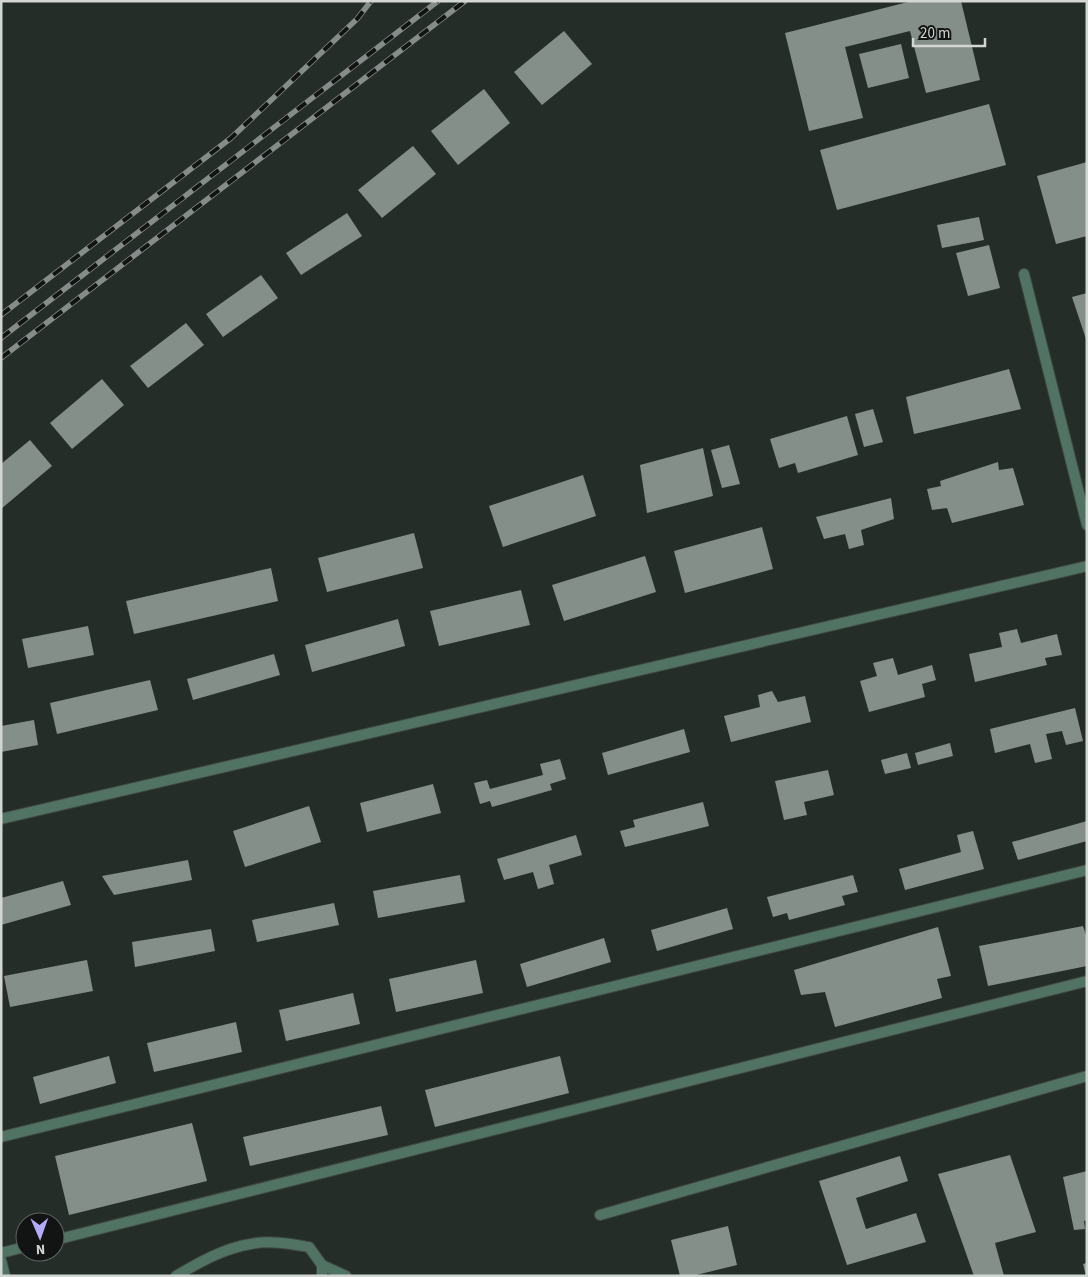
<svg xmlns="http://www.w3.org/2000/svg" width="1088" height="1277" font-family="'Source Sans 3',sans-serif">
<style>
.building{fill:#858f8a}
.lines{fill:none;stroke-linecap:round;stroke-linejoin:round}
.minor-casing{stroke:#414844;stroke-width:12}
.minor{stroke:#507363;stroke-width:10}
.rail-casing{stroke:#868c89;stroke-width:5.5}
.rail{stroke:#111412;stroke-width:4;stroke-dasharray:11;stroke-linecap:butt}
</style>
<rect width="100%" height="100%" fill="#252d29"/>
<g class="building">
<polygon points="912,1 961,1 980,80 926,93 910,31 845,47 863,118 809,131 785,33"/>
<polygon points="564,31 592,64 542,105 514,72"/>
<polygon points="901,44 909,78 868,88 859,54"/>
<polygon points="484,89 510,123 458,165 431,131"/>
<polygon points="989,104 1006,165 837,210 820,150"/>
<polygon points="413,146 436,174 382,218 358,190"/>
<polygon points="1087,162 1087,236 1056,244 1037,176"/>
<polygon points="347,213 362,236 301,275 286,253"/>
<polygon points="979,217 984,240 942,248 937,225"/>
<polygon points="989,245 1000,288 968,296 956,253"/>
<polygon points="261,275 278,298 223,337 206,314"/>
<polygon points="1087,293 1087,339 1086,339 1072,297"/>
<polygon points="186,323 204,345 148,388 130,366"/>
<polygon points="1009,369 1021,409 914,434 906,397"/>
<polygon points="102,379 124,405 72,449 50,423"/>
<polygon points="873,409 883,442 864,447 855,414"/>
<polygon points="847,416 858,455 798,473 795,463 779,468 770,439"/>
<polygon points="30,440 52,466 1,509 1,464"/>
<polygon points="729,445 740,484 722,488 711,450"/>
<polygon points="703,448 713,496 647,513 640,465"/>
<polygon points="998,462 999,470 1013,468 1024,505 952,523 947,508 932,510 927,489 941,486 940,481"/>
<polygon points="583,475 596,516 503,547 489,506"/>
<polygon points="891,498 894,519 861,530 864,545 849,549 845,534 824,539 816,517"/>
<polygon points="762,527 773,569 685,593 674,551"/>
<polygon points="414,533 423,568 327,592 318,558"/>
<polygon points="645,556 656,592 564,621 552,585"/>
<polygon points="271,568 278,601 134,634 126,601"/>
<polygon points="521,590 530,625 439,646 430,611"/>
<polygon points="398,619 405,646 312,672 305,645"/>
<polygon points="88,626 94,655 28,668 22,639"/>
<polygon points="1017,629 1021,643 1057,634 1062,655 1045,658 1047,665 975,682 969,654 1002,647 999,633"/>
<polygon points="274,654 280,675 193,700 187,679"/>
<polygon points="893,658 898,675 932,665 936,680 922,684 925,697 869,712 860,681 877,676 873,663"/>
<polygon points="150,680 158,710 57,734 50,703"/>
<polygon points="772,691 778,702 805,696 811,722 731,742 724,716 760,707 758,695"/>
<polygon points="1075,708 1083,741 1066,745 1062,731 1046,734 1052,759 1035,763 1030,744 995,753 990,729"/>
<polygon points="34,720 38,745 1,752 1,726"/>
<polygon points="684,729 690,752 608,775 602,753"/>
<polygon points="950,743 953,756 918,765 915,753"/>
<polygon points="907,753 911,768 885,774 881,760"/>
<polygon points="560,759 566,779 550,784 552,790 492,807 490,801 480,804 474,783 487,780 490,789 543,775 540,764"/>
<polygon points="828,770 834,795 804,802 807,815 784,820 775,781"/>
<polygon points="433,784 441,813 367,832 360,803"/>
<polygon points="703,802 709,826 625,847 620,831 635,827 633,820"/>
<polygon points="309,806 321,842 245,867 233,831"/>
<polygon points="1087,821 1087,841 1018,860 1012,842"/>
<polygon points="973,831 984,869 905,890 899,869 961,852 957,835"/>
<polygon points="576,835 582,855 549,865 554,884 538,889 533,872 504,880 497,859"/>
<polygon points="188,860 192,880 114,895 102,876"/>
<polygon points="460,875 465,902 378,918 373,891"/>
<polygon points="853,875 858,892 842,896 845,905 789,920 787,913 773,917 767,897"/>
<polygon points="63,881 71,905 1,925 1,898"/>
<polygon points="334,903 339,925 257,942 252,920"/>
<polygon points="727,908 733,929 657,951 651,930"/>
<polygon points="1083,926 1087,938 1087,966 988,986 979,946"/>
<polygon points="938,927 951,976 937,979 942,998 835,1027 825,992 801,995 794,970"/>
<polygon points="211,929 215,951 135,967 132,942"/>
<polygon points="604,938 611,962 527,987 520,964"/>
<polygon points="87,960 93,991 10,1007 4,976"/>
<polygon points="476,960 483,993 396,1012 389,979"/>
<polygon points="353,993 360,1024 286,1041 279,1010"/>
<polygon points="236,1022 242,1052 154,1072 147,1043"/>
<polygon points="109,1056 116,1083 40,1104 33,1077"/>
<polygon points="560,1056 569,1093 435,1127 425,1090"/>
<polygon points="381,1106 388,1135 250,1166 243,1137"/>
<polygon points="192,1123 207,1181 69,1215 55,1156"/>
<polygon points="1010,1155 1036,1232 995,1243 1004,1276 974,1276 938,1174"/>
<polygon points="900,1156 908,1181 856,1198 866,1229 916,1213 926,1242 847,1265 819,1181"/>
<polygon points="1087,1171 1087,1220 1084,1221 1085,1229 1074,1230 1063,1177"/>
<polygon points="728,1226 737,1265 692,1276 680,1276 671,1240"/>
<polygon points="1087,1263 1087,1276 1086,1276 1083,1264"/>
</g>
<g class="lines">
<defs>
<g id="minor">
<polyline points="1024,274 1087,525"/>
<polyline points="1,819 1087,566"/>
<polyline points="1,1137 1087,870"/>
<polyline points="600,1215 1087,1076"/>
<polyline points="55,1240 1087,981"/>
<polyline points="1,1253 25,1247"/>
<polyline points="1,1260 5,1276"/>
<polyline points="322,1265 346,1276"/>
<path d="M176,1276C198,1263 224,1248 251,1244C269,1240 291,1244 309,1247L322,1265V1276"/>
</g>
</defs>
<use href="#minor" class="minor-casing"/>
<use href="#minor" class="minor"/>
<defs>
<g id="rail">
<polyline points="1,315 231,138 357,19 371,1"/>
<polyline points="1,338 438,1"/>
<polyline points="1,358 465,1"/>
</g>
</defs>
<use href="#rail" class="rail-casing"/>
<use href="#rail" class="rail"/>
</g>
<rect width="1088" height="1277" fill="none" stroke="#d2d7d4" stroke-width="5"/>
<g transform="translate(40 1237) rotate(178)"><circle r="24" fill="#111412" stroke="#5e6260"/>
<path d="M0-4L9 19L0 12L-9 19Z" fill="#b4acf9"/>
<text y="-8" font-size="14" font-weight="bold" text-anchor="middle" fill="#d2d7d4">N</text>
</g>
<path d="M913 38v8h72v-8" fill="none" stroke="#d2d7d4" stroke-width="2.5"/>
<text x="920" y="38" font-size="15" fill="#d2d7d4" stroke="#111412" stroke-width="4" paint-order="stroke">20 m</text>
</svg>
